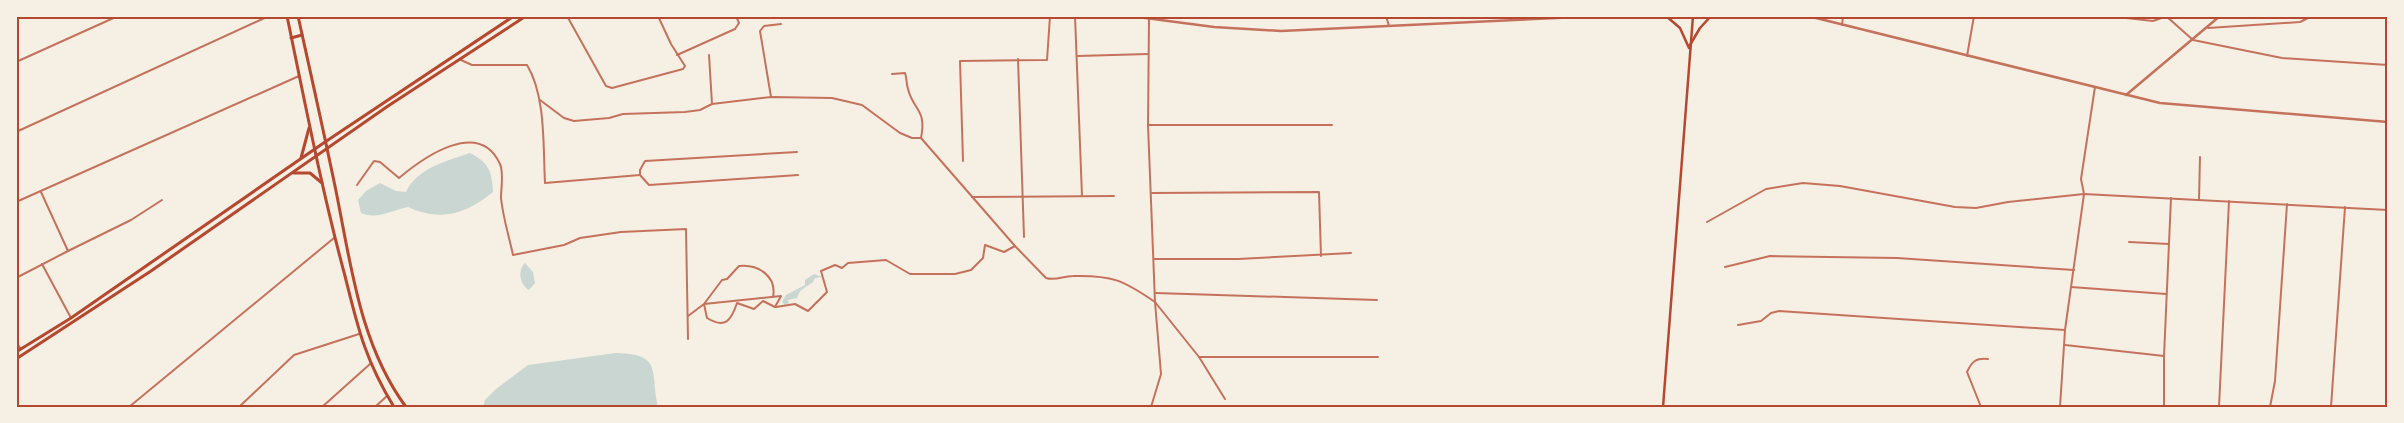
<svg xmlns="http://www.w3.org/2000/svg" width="2404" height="423" font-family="Barlow,sans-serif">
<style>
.water{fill:#c9d6d2}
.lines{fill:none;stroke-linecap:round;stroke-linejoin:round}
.minor{stroke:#c5725c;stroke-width:2}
.tertiary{stroke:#c5725c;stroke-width:2.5}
.secondary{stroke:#b5482f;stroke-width:2.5}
.primary{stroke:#b5482f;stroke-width:3}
.neatline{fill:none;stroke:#b5482f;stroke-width:2}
</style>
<rect width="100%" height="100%" fill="#f6efe4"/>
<g class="water">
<path d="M470,153C489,163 492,171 493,192C466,214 441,222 408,207C392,210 377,220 361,213L358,200L366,191L380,183L396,191L406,192C417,168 447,161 470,153Z"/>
<path d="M525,263L533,272L535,283L529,290C520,285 517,271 525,263Z"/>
<polygon points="814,274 822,277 815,278 813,282 800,291 797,298 788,300 789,303 785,305 782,302 786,295 805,285 805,280"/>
<path d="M616,353C663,354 650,371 658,407H483L485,400L496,389L528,365Z"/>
</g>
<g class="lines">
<g class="minor">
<polyline points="567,16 606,86 612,88 683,69 685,66 671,44 658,16"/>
<polyline points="1075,16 1082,196"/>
<polyline points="1386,16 1389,26"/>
<polyline points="2108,16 2153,21 2167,16"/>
<polyline points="2166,16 2193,40 2282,58 2388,65"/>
<polyline points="1149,19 1148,125 1155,302 1199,357 1378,357"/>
<polyline points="1842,25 1843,16"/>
<polyline points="2208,28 2300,22 2312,16"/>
<polyline points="677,55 735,29 739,23 736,16"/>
<polyline points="709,55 712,104"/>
<polyline points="1078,56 1148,54"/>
<polyline points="1967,56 1974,16"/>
<polyline points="1018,59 1024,237"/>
<path d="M461,60L472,65H527C546,96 543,147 545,183L640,175"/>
<polyline points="16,62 118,16"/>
<path d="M892,74L905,73C907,78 906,83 908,89C913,110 927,109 921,138"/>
<polyline points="771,97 760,31 764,26 781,24"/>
<path d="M540,100L564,118L574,121L609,118L623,114L685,112L700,110L712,104L771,97L832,98L862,105L900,133L912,138H921L1015,246L1046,278C1056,281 1063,276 1073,276C1112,275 1123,280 1155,302L1161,374L1151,407"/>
<polyline points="1148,125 1332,125"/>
<polyline points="16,132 269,16"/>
<polyline points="797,152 645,161 640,170 640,175 649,185 798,175"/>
<polyline points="963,161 960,61 1047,60 1050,16"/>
<path d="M357,185L374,161L380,162L399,178C424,157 479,118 500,164C504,173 501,188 501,198C503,218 509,236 513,255L564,245L580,238L621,232L686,229L688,339"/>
<polyline points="1152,193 1319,192 1321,256"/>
<polyline points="972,197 1114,196"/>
<polyline points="2199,200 2200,157"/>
<polyline points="16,202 299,76"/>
<polyline points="1707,222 1766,189 1803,183 1840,186 1955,207 1976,208 2008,202 2084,194 2388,210"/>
<polyline points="2129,242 2169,244"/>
<polyline points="68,251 131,220 162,200"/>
<polyline points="1154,259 1238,259 1351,253"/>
<polyline points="42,264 71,318"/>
<polyline points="1725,267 1770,256 1897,258 2074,270"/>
<polyline points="16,278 68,251 41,192"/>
<polyline points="2071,287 2166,294"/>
<polyline points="1156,293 1377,300"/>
<polyline points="776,307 795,304 808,311 827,292 821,271 835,265 842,268 848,263 886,260 910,274 955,274 971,270 983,258 985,245 1004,252 1015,246"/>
<path d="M688,316L704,304L781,296L775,307L763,301L754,309L737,303C731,321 725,329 707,318L704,304L722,280L727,279L739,266C758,264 777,276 773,297"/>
<polyline points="1738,325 1761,321 1771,313 1779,311 2065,330"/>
<polyline points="16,342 21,349"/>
<polyline points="2065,345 2164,356"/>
<polyline points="1199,357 1225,399"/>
<polyline points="129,407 334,238"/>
<polyline points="239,407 294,355 359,334"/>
<polyline points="322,407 370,364"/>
<polyline points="375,407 387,396"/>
<path d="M1981,407L1967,372C1972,361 1976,358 1988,359"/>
<polyline points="2060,407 2065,330 2084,194 2081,179 2095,87"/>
<polyline points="2164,407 2164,356 2171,198"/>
<polyline points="2219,407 2229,201"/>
<polyline points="2270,407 2275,381 2287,204"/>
<polyline points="2331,407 2345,207"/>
<polyline points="2387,407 2388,403"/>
</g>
<g class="tertiary">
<polyline points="1130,16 1214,27 1281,31 1600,16"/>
<polyline points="1808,16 2160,103 2388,122"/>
<polyline points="2126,95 2220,16"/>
</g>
<g class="secondary">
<polyline points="1666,16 1680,28 1689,48"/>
<polyline points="1690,45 1700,28 1711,16"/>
<polyline points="1663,407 1693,16"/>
</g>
<g class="primary">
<path d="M287,16C305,103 322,191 345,276C358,328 365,360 394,407"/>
<path d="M298,16C311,75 324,133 336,191C351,265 360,345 406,407"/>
<polyline points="291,38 302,35"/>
<polyline points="301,158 309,128"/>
<polyline points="294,173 310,173 322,183"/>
<polyline points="16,352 71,318 325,142 514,16"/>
<polyline points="16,359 151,271 388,106 526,16"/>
</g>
</g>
<rect width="2404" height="423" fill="none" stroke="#f6efe4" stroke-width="35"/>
<rect x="18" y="18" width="2368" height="388" class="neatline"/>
</svg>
